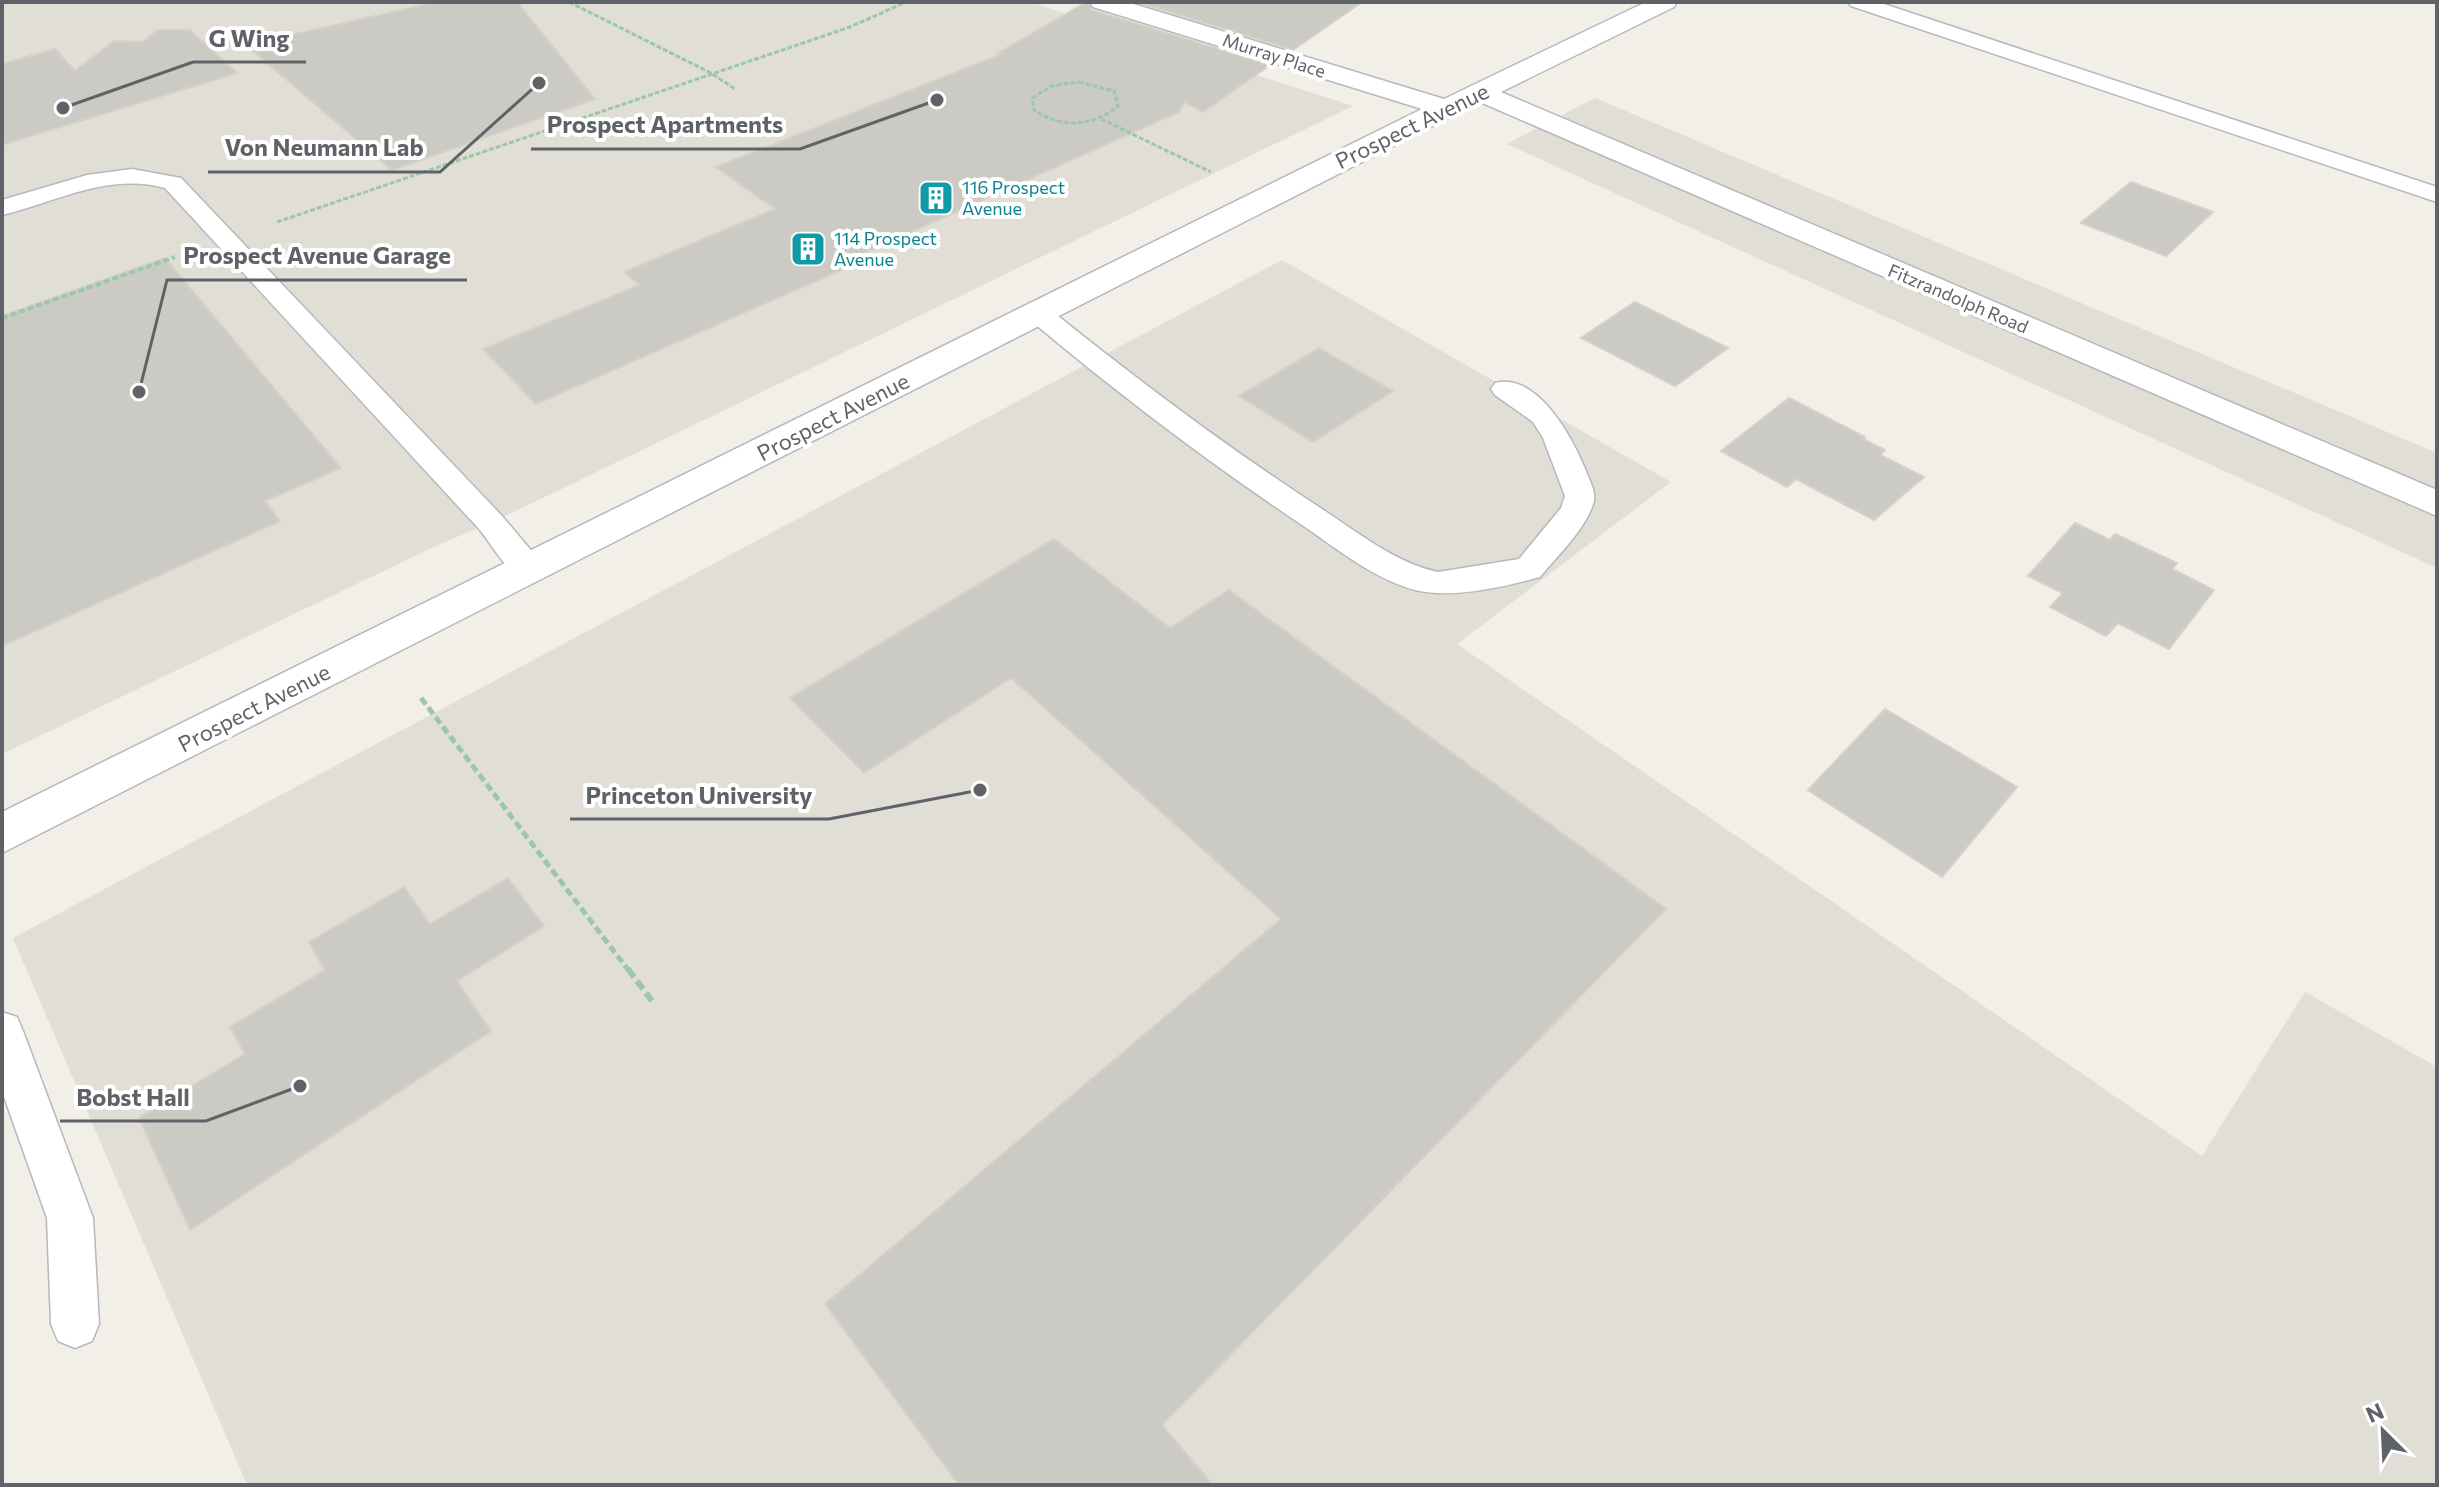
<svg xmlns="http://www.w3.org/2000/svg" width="2439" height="1487" font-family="Commissioner,sans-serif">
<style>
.education{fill:#e1ded6}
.building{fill:#cccac5;stroke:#d6d1c6;stroke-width:2}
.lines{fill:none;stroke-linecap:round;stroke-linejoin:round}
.service-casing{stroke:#b5b8bc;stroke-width:3}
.minor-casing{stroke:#b5b8bc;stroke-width:3}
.path-far3{stroke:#9cc7a9;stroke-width:3;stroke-dasharray:5 2;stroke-linecap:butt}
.path-far2{stroke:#9cc7a9;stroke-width:4;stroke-dasharray:6 3;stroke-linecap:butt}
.path-far1{stroke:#9cc7a9;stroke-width:5;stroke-dasharray:8 4;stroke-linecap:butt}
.path{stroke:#9cc7a9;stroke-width:6;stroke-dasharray:10 5;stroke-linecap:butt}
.service{fill:#fff;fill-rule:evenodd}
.minor{fill:#fff;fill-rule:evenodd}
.labels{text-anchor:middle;stroke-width:8;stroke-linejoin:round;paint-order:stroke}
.far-street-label{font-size:18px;fill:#5f6368;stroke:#fff}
.far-culture-label{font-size:18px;fill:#0d838f;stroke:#fff;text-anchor:start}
.street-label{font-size:22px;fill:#5f6368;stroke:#fff}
.leader{fill:none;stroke:#5f6368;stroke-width:3}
.callout-dot{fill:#5f6368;stroke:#fff;stroke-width:3}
.callout-label{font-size:24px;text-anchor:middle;font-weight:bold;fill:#5f6368;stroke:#fff;stroke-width:8;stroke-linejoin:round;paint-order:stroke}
</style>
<rect width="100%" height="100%" fill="#f1efe8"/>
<g class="education">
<polygon points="2,2 1030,2 1353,106 491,523 440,544 2,754"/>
<polygon points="1595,98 2437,453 2437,568 1507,144"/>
<polygon points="1282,260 1671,482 1457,644 2202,1156 2305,992 2437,1067 2437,1485 247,1485 13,938"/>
</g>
<g class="building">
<polygon points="437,2 517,2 595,99 392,170 246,45"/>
<polygon points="1087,2 1092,10 1270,65 1203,112 1184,102 1179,112 864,253 871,257 536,404 483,349 640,285 624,272 775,209 716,167 1002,54 998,53"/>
<polygon points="1137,2 1362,2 1293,50"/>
<polygon points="158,30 190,30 237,73 2,145 2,64 55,49 75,71 114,41 143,42"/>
<polygon points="2131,182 2213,212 2166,256 2081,223"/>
<polygon points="165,258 341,468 265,501 280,521 2,646 2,316"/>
<polygon points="1635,302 1728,348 1675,386 1581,338"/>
<polygon points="1319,348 1393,391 1313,442 1239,396"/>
<polygon points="1789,398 1865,437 1863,439 1885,450 1880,455 1924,477 1874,520 1796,479 1787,487 1721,451"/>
<polygon points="2075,523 2110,540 2115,534 2177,563 2172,569 2214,590 2169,649 2118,623 2106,636 2050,607 2063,593 2028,576"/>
<polygon points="1054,539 1170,628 1229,590 1666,909 1162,1425 1213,1485 959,1485 825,1304 1281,919 1011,678 864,773 790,698"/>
<polygon points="1885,709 2017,787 1942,877 1808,790"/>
<polygon points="508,878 544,926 457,981 491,1031 190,1230 139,1118 245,1054 230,1027 325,970 309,942 404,887 430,924"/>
</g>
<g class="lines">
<defs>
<g id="service">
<polygon points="1848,2 1878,2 2437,187 2437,202 1851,6"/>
<path d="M132,169L181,178L502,516L540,561L545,569L540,577C512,585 496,550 480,530L165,188C108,172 56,202 2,215V200L87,175Z"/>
<path d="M1038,305L1047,307C1137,380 1228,448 1325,511C1358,533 1398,564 1438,572L1519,559L1561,508L1565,496L1543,438L1533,422L1495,395L1491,389L1495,383C1538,372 1573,439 1586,471C1589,480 1596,491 1594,501C1587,528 1558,555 1540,577C1504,587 1452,599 1415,590C1376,580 1337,549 1305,527C1208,462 1117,393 1029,319L1025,313L1029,307Z"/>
<polygon points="2,1012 17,1017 23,1031 93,1218 99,1324 92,1341 75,1348 58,1341 51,1324 47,1218 2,1091"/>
</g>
<polygon id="minor" points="1090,2 1127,2 1444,99 1646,2 1677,2 1674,7 1501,92 2437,490 2437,516 1480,102 2,853 2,812 1422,109 1093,7"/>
</defs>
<use href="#service" class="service-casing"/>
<use href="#minor" class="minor-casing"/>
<g class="path-far3">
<polyline points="569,2 711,73 735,89"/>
<path d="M1079,82L1114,91L1118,106C1093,127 1059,129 1033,109V98L1051,86Z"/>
<polyline points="1101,119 1211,172"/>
<polyline points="277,222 850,27 906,2"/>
</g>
<polyline class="path-far2" points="2,318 175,257"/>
<polyline class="path-far1" points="421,698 629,971"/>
<polyline class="path" points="628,969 652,1001"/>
<use href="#service" class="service"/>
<use href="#minor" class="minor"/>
</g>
<defs>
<symbol id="building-square" viewBox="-11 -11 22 22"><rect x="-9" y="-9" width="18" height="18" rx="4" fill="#0f9aa8" stroke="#fff"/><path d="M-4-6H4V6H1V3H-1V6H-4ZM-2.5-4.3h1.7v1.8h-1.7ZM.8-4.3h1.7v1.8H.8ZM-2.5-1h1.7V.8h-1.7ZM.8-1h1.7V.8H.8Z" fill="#fff"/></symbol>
</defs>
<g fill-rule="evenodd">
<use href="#building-square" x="916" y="178" width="40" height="40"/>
<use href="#building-square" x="788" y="229" width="40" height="40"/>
</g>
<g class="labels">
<g class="far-street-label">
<text transform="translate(1274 56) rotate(18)" y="6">Murray Place</text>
<text transform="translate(1958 299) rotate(23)" y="6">Fitzrandolph Road</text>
</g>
<g class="far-culture-label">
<text x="962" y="194">116 Prospect<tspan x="962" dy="21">Avenue</tspan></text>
<text x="834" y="245">114 Prospect<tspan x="834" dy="21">Avenue</tspan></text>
</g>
<g class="street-label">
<text transform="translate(1412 126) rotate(-26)" y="8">Prospect Avenue</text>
<text transform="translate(833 417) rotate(-27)" y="8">Prospect Avenue</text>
<text transform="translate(254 708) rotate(-27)" y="8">Prospect Avenue</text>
</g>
</g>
<path class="leader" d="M63 108L193 62H306M937 100L800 149H531M539 83L440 172H208M139 392L167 280H467M980 790L829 819H570M300 1086L206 1121H60"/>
<g class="callout-dot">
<circle cx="63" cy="108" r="8"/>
<circle cx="937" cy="100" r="8"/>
<circle cx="539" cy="83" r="8"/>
<circle cx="139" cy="392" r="8"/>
<circle cx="980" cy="790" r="8"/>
<circle cx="300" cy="1086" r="8"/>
</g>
<g class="callout-label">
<text x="249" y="47">G Wing</text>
<text x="665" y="133">Prospect Apartments</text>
<text x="324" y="156">Von Neumann Lab</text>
<text x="317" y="264">Prospect Avenue Garage</text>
<text x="699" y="804">Princeton University</text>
<text x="133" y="1106">Bobst Hall</text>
</g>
<rect width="2439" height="1487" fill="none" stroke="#5f6368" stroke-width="8"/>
<g transform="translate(2383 1431) rotate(336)" stroke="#ffffff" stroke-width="6" paint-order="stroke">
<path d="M0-6L14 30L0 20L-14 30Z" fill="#5f6368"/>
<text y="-12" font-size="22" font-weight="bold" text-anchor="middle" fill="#5f6368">N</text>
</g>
</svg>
